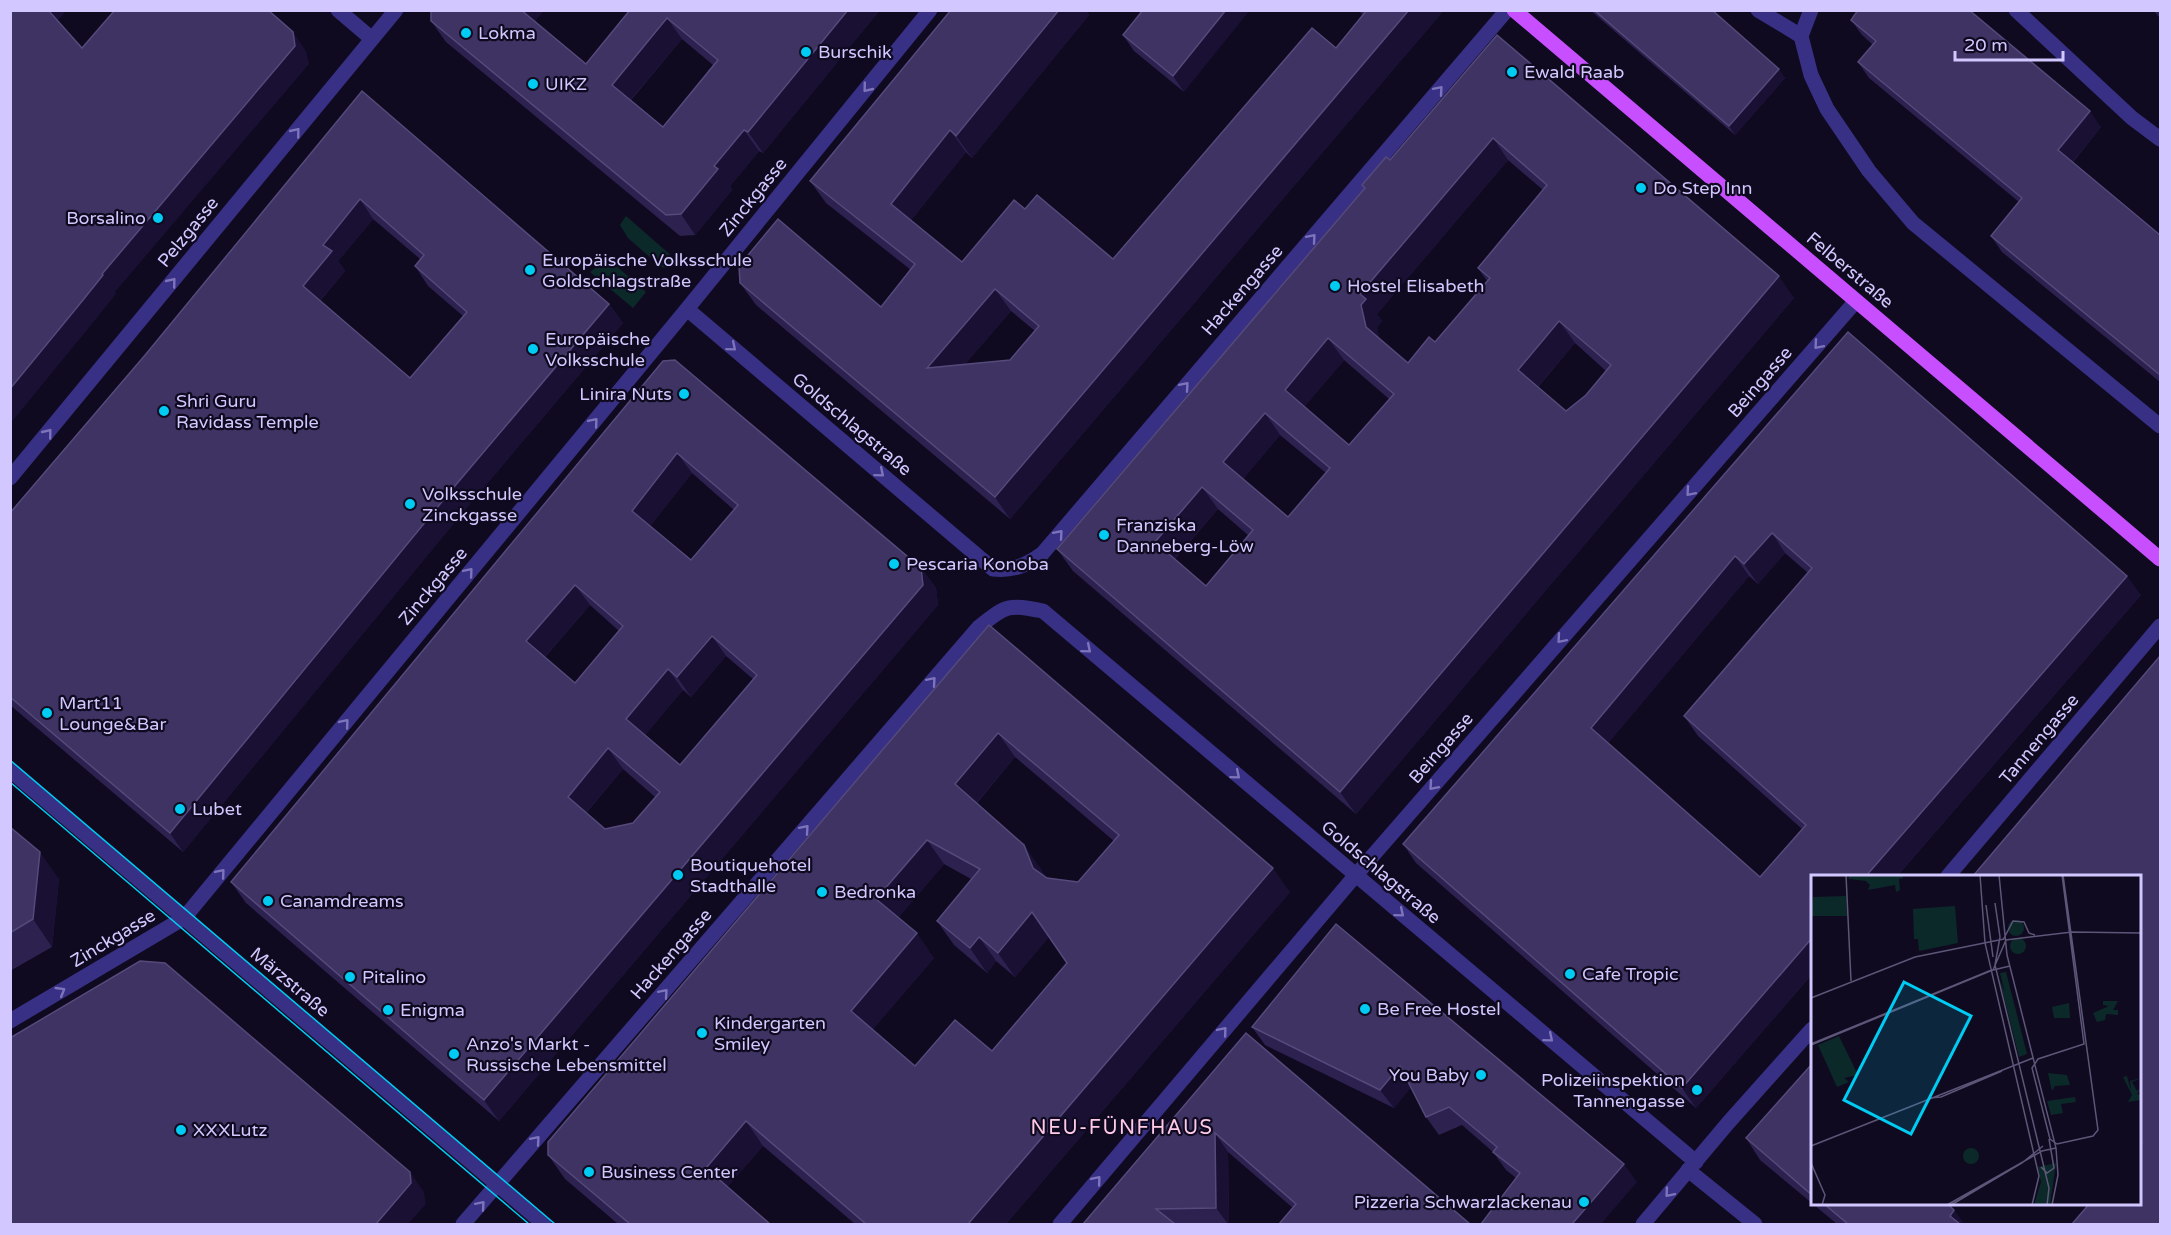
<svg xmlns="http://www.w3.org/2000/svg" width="2171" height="1235" font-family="'Varela Round',sans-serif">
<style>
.green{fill:#0c292a}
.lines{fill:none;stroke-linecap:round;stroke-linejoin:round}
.minor{stroke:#383084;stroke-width:15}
.major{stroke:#c84fff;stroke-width:15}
.tram{stroke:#00ccf3;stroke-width:1.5}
.wall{fill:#2c214f;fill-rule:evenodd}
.shaded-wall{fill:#191034}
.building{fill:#3e3362;stroke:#554a7b;stroke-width:1.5;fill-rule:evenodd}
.oneway{stroke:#7d74bb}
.poi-dot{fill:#00ccf3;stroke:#0f0a1f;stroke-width:2}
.labels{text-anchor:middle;stroke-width:4.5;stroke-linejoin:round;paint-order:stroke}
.poi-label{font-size:18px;fill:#d2c8ff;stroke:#0f0a1f;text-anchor:start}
.street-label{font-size:18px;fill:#d2c8ff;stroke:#0f0a1f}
.neighbourhood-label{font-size:20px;letter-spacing:1.5px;fill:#ffcae9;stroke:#0f0a1f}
.inset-road{fill:none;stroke:#5d5679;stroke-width:1.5}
.view{fill:#00ccf3;fill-opacity:0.15;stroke:#00ccf3;stroke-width:3}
.inset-edge{fill:none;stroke:#d2c8ff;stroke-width:3}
</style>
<rect width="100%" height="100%" fill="#0f0a1f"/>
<g class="green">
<polygon points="626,216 674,258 664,268 660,266 628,238 620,225"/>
<polygon points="609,262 614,264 646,292 633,308 590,272 602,263"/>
</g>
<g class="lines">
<g class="minor">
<polyline points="338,10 372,39"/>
<polyline points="1758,10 1801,36"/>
<polyline points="1811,10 1801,36 1811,75 1827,109 1869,171 1913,223 2160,426"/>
<polyline points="2016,10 2132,118 2160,139"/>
<path d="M687,309L993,569C1013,571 1025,566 1042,554L1507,10"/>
<polyline points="10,478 396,10"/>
<polyline points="10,770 544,1224"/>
<polyline points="1948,876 2160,626"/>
<polyline points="10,1021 184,918 687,309 930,10"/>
<polyline points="1688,1170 1755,1224"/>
<path d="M463,1224L979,627C1007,605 1008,604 1043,611L1696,1162"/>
<polyline points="1060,1224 1355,876 1856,301"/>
<polyline points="1643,1224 1728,1123 1812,1029"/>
</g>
<polyline class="major" points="1514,10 2160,559"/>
<g class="tram">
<polyline points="10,760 555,1224"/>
<polyline points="10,782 529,1224"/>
</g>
</g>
<g class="wall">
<path d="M431,10H544L534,22L586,64L630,10H880L763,153L759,151L730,186L732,190L695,235L680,236L446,42L431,21ZM682,39L713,65L663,127L631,100Z"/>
<path d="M951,10H1086L1089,15L972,158L966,152L911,220L962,262L1025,209L1113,259L1336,48L1363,15L1358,10H1444L1010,519L756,305L740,283L881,307L911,270L826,203L810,181ZM1011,311L1035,331L1010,360L965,364Z"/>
<polygon points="1143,10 1184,92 1134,51 1123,35"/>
<polygon points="1590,10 1712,10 1785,78 1735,135"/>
<polygon points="2153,10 2160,10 2160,18"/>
<polygon points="1851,20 2101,127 2073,162 2160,235 2160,382 2002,252 1991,236 2019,202 1869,78 1858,62 1873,45 1862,35"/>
<path d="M1497,35L1794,298L1356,814L1073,571L1057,549L1365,189L1362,185L1390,160ZM1508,160L1543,190L1478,268L1487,281L1435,342L1408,363L1379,338L1377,327L1382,321L1377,314ZM1575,343L1606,371L1586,395L1566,411L1538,387ZM1344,360L1389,399L1349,445L1304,407ZM1280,435L1326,473L1288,517L1243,479ZM1218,509L1249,536L1206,586L1175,559Z"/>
<path d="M362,91L609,304L623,323L468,506L183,852L10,705V513L146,354ZM373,219L420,259L415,266L428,286L463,316L410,378L320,301L345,271L338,261Z"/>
<path d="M1848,332L2141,595L1696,1108L1416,863L1403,844ZM1785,553L1808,573L1684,716L1698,736L1802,829L1760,877L1608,743L1749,576L1758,584Z"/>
<path d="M675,360L921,568L936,588L938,605L499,1121L246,903L231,882ZM692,473L734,510L691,560L650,526ZM590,605L619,631L575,683L545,657ZM726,656L753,679L680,765L645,735L683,690L691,697ZM623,769L655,797L633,823L605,829L586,813Z"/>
<path d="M989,625L1290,892L1006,1224H855L763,1146L727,1187L770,1224H618L565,1179L548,1155ZM1015,757L1114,841L1078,882L1047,878L1044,876L1041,869L977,803ZM944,864L971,879L937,921L954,945L987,973L996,961L1015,977L1049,937L1067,963L992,1051L915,1066L872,1030L934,958L898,918Z"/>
<polygon points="10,827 59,879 52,947 10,971"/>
<polygon points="1336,924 1637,1182 1516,1178 1506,1170 1493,1152 1462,1125 1439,1135 1426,1117 1411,1087 1394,1108 1265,1045 1252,1027"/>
<polygon points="1246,1033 1470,1224 1293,1208 1228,1152 1229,1224 1083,1224"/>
<polygon points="1812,1064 1812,1203 1947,1203 1954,1210 1964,1224 1837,1224 1760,1160 1746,1138"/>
</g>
<g class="shaded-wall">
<polygon points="47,10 67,10 56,23"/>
<polygon points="519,10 544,10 530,27"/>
<polygon points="848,10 880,10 763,153 748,132"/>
<polygon points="1059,10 1086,10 1089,15 972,158 956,136"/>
<polygon points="1226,10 1250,10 1184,92 1173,76"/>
<polygon points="1409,10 1444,10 1010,519 995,497"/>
<polygon points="667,18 682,39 626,105 612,85"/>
<polygon points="293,32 306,51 309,64 115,292 116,294 96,319 10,424 10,389"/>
<polygon points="1779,69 1785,78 1735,135 1729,126"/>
<polygon points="2090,111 2101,127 2069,166 2058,150"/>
<polygon points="744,130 759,151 730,186 732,190 695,235 681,214 714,166"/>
<polygon points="950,130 966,152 906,226 891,204"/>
<polygon points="1493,138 1508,160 1377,314 1382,321 1377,327 1381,349 1366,327 1361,305 1360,294"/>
<polygon points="360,199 373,219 338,261 345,271 316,305 303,286 323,245"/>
<polygon points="1779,276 1794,298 1356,814 1340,792"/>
<polygon points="995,289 1011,311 943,390 927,368"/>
<polygon points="609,304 623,323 468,506 183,852 170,833 454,487"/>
<polygon points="1559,321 1575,343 1533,392 1518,370"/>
<polygon points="1328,338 1344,360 1300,412 1285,390"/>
<polygon points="1265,413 1280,435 1239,484 1223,462"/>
<polygon points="677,453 692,473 646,531 632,511"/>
<polygon points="1202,487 1218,509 1170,564 1155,542"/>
<polygon points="1772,533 1785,553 1758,584 1744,564"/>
<polygon points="1735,556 1749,576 1604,748 1591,728"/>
<polygon points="921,568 936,588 938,605 499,1121 484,1100"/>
<polygon points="2127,576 2141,595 1897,876 1866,876"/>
<polygon points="575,585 590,605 541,661 526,641"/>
<polygon points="712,636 726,656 691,697 677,677"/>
<polygon points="668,669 683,690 641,740 626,719"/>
<polygon points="998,733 1015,757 972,808 955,784"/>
<polygon points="608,748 623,769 582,817 568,797"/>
<polygon points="927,840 944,864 893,924 876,899"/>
<polygon points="1024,845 1041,869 1050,892 1033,868"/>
<polygon points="40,852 59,879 52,947 33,919"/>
<polygon points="1273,868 1290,892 1006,1224 968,1224"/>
<polygon points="1032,912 1049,937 1015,977 998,953"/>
<polygon points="917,933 934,958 868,1035 851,1011"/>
<polygon points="979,937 996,961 987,973 970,948"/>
<polygon points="1812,938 1812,974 1696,1108 1682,1088"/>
<polygon points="1400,1066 1414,1084 1394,1108 1380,1090"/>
<polygon points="746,1121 763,1146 723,1192 706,1168"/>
<polygon points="1215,1133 1228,1152 1229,1224 1228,1224 1216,1208"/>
<polygon points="1624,1164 1637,1182 1601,1224 1572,1224"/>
<polygon points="410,1172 424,1192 426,1204 408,1224 376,1224"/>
<polygon points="1954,1210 1964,1224 1956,1224 1950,1216"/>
</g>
<g class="building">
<polygon points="10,10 48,10 82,48 115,10 268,10 293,32 295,46 102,274 103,275 83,300 10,389"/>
<path d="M431,10H521L586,64L630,10H848L748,132L744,130L714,166L718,169L681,214L666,215L431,21ZM667,18L718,60L663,127L612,85Z"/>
<path d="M951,10H1059L956,136L950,130L891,204L962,262L1014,200L1025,209L1037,195L1113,259L1312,28L1336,48L1367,10H1409L995,497L740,283L739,266L778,219L881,307L915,264L810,181ZM995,289L1039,326L1010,360L927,368Z"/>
<polygon points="1143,10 1226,10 1173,76 1123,35"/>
<polygon points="1594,10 1712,10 1779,69 1729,126"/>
<polygon points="1858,10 1969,10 2090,111 2058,150 2160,235 2160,375 1991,236 2022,198 1858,62 1876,41 1851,20"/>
<path d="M1497,35L1779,276L1340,792L1057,549L1365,188L1362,185L1386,157L1390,160ZM1493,138L1547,185L1478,268L1490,278L1435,342L1429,337L1408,363L1366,327L1361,305L1366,299L1360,294ZM1559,321L1611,365L1586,395L1566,411L1518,370ZM1328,338L1394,394L1349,445L1285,390ZM1265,413L1330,468L1288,517L1223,462ZM1202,487L1253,530L1206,586L1155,542Z"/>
<path d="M362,91L609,304L454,487L170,833L10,697V513L146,354ZM360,199L424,255L415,266L467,312L410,378L303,286L332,251L323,245Z"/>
<path d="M1848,332L2127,576L1866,876H1812V938L1682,1088L1403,844ZM1772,533L1812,568L1684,716L1806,825L1760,877L1591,728L1735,556L1744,564Z"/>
<path d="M675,360L921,568L923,585L484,1100L231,882L663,361ZM677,453L738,505L691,560L632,511ZM575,585L623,626L575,683L526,641ZM712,636L757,675L680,765L626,719L668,669L677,677ZM608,748L660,792L633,823L605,829L568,797Z"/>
<path d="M989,625L1273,868L968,1224H866L746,1121L706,1168L770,1224H630L548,1155V1142ZM998,733L1119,835L1078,882L1047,878L1033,868L1024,845L955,784ZM927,840L980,869L937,921L970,948L979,937L998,953L1032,912L1067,963L992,1051L955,1020L915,1066L851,1011L917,933L876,899Z"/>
<polygon points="2160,656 2160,1224 2072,1224 2090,1203 2139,1203 2139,1145 2142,1142 2139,1139 2139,876 1973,876"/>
<polygon points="10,827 40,852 33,919 10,933"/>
<polygon points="1336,924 1624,1164 1572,1224 1481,1224 1520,1173 1493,1152 1497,1147 1449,1107 1426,1117 1400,1066 1380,1090 1252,1027"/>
<polygon points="140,961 165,963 410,1172 411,1183 376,1224 10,1224 10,1038"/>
<polygon points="1246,1033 1470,1224 1279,1224 1296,1204 1215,1133 1216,1208 1156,1209 1175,1224 1083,1224"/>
<polygon points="1812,1064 1812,1195 1746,1138"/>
<polygon points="1823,1203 1947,1203 1954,1210 1950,1216 1960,1224 1848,1224"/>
</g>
<defs><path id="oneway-chevron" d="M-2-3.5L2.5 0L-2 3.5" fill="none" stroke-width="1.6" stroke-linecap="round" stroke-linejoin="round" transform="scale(1.5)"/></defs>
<g class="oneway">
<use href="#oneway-chevron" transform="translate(867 88) rotate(129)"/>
<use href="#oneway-chevron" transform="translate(1439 90) rotate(-49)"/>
<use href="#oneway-chevron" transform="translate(296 132) rotate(-51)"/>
<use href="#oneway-chevron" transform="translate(1312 238) rotate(-49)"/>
<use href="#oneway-chevron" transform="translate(172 282) rotate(-51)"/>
<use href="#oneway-chevron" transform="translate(1818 345) rotate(131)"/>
<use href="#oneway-chevron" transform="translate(732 347) rotate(40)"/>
<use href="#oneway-chevron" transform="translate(1185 386) rotate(-49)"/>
<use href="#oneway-chevron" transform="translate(594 422) rotate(-50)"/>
<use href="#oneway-chevron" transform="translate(48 433) rotate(-51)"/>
<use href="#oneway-chevron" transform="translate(880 473) rotate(40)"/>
<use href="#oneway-chevron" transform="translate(1690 492) rotate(131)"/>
<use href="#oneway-chevron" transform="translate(1059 534) rotate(-49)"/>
<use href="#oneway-chevron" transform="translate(469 572) rotate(-50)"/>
<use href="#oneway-chevron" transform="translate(1561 639) rotate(131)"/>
<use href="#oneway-chevron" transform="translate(1087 649) rotate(40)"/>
<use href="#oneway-chevron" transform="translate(932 681) rotate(-49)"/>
<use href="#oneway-chevron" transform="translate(345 723) rotate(-50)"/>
<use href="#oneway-chevron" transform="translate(1236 775) rotate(40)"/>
<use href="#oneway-chevron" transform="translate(1433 786) rotate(131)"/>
<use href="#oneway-chevron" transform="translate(805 829) rotate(-49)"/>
<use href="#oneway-chevron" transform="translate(221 873) rotate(-50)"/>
<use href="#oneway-chevron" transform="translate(1400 913) rotate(40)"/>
<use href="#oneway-chevron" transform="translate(61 991) rotate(-31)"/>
<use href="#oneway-chevron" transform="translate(664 993) rotate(-49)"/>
<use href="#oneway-chevron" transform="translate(1223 1031) rotate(-50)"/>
<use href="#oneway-chevron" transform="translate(1549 1038) rotate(40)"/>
<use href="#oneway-chevron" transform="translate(536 1140) rotate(-49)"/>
<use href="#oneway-chevron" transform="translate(1097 1180) rotate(-50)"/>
<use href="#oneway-chevron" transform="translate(1669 1193) rotate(130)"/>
<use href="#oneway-chevron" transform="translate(481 1205) rotate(-49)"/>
</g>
<g class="poi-dot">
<circle cx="466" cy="33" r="6"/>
<circle cx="806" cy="52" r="6"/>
<circle cx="1512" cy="72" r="6"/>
<circle cx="533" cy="84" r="6"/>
<circle cx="1641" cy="188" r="6"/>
<circle cx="158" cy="218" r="6"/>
<circle cx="530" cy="270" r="6"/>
<circle cx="1335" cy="286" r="6"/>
<circle cx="533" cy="349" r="6"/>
<circle cx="684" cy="394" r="6"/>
<circle cx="164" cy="411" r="6"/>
<circle cx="410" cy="504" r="6"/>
<circle cx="1104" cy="535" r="6"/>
<circle cx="894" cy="564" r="6"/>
<circle cx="47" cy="713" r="6"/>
<circle cx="180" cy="809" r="6"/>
<circle cx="678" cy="875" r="6"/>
<circle cx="822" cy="892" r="6"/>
<circle cx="268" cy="901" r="6"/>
<circle cx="1570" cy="974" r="6"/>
<circle cx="350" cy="977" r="6"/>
<circle cx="1365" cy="1009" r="6"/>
<circle cx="388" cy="1010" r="6"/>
<circle cx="702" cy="1033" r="6"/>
<circle cx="454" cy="1054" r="6"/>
<circle cx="1481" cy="1075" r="6"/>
<circle cx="1697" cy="1090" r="6"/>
<circle cx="181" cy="1130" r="6"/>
<circle cx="589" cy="1172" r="6"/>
<circle cx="1584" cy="1202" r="6"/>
</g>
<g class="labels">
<g class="poi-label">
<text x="478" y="39">Lokma</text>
<text x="818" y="58">Burschik</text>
<text x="1524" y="78">Ewald Raab</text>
<text x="545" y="90">UIKZ</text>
<text x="1653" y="194">Do Step Inn</text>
<text x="146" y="224" text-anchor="end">Borsalino</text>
<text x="542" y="266">Europäische Volksschule<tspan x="542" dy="21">Goldschlagstraße</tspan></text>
<text x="1347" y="292">Hostel Elisabeth</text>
<text x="545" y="345">Europäische<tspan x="545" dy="21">Volksschule</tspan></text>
<text x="672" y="400" text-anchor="end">Linira Nuts</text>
<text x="176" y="407">Shri Guru<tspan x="176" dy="21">Ravidass Temple</tspan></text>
<text x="422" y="500">Volksschule<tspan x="422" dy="21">Zinckgasse</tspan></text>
<text x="1116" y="531">Franziska<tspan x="1116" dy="21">Danneberg-Löw</tspan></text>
<text x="906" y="570">Pescaria Konoba</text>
<text x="59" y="709">Mart11<tspan x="59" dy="21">Lounge&amp;Bar</tspan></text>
<text x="192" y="815">Lubet</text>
<text x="690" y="871">Boutiquehotel<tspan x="690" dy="21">Stadthalle</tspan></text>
<text x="834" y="898">Bedronka</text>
<text x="280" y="907">Canamdreams</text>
<text x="1582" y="980">Cafe Tropic</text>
<text x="362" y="983">Pitalino</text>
<text x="1377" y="1015">Be Free Hostel</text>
<text x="400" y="1016">Enigma</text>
<text x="714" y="1029">Kindergarten<tspan x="714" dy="21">Smiley</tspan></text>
<text x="466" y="1050">Anzo's Markt -<tspan x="466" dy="21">Russische Lebensmittel</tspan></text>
<text x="1469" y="1081" text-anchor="end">You Baby</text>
<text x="1685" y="1086" text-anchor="end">Polizeiinspektion<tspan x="1685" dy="21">Tannengasse</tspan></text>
<text x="193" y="1136">XXXLutz</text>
<text x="601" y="1178">Business Center</text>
<text x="1572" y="1208" text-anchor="end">Pizzeria Schwarzlackenau</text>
</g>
<g class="street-label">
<text transform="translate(753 197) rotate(-51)" y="6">Zinckgasse</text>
<text transform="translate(188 232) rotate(-51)" y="6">Pelzgasse</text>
<text transform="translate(1850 270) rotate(40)" y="6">Felberstraße</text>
<text transform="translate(1242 290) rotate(-49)" y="6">Hackengasse</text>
<text transform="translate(1760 382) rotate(-49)" y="6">Beingasse</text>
<text transform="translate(852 424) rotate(40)" y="6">Goldschlagstraße</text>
<text transform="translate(433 586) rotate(-50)" y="6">Zinckgasse</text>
<text transform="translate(2039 739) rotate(-50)" y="6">Tannengasse</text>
<text transform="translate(1441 748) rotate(-49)" y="6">Beingasse</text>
<text transform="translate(1381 872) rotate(40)" y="6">Goldschlagstraße</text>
<text transform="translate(113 938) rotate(-31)" y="6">Zinckgasse</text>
<text transform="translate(671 954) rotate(-49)" y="6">Hackengasse</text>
<text transform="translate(290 982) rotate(40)" y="6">Märzstraße</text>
</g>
<g class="neighbourhood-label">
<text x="1122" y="1134">NEU-FÜNFHAUS</text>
</g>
</g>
<g transform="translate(1811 875)">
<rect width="330" height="330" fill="#0f0a1f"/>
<path d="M38,0H92V3L88,4L89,15L85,17L84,10L57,15L59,10L55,6L38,4ZM35,21L36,41H0L2,22ZM144,31L147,68L108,76L107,64H103L102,34ZM197 53a8 8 0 1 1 16 0a8 8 0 1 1-16 0ZM199 71a8 8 0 1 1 16 0a8 8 0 1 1-16 0ZM195,97L216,179L208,182L188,103L194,118L189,98ZM292,126H307L302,135H307V140L295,139L294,145L286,147L282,138L298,131L292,130ZM258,128L259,143H243L241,132ZM28,161L47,200L33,203L38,207L26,212L7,170ZM237,198L256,200L259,210L244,211L241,216ZM316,201L320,216L319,206L330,203L321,207L326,216L330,213L326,219L330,220L329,225L317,227L321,220L312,202ZM264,222L265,227L250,229L252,238L240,240L236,226ZM152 281a8 8 0 1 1 16 0a8 8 0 1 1-16 0ZM245,288L239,330H223L230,307L227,292Z" fill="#0c292a"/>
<path class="inset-road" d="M35,0L40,106M169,0L174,68L228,301L221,330M188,0L196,80L245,273L247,300L241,330M251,0L273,169L227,184L221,193L239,264L246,269L282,261L287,255L252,0M184,28L189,62L184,90L238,313L236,330M175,30L182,82M192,65L202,46L213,47L218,58L224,60M0,123L104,82L193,64M0,169L178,96L199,91M0,170L182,95L195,65L261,57L330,58M118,223L130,222L191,196M0,271L222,183M0,288L14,320L11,330M230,292L236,298L243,293L238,264M136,330L231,276L245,273M140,330L211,288L232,271"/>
<path class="view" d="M93,107L160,141L100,259L33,225Z"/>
<rect width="330" height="330" class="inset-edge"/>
</g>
<rect width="2171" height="1235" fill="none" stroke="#d2c8ff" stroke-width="24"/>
<path d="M1955 51v9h108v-9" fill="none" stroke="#d2c8ff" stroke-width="3"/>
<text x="1964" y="51" font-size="18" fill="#d2c8ff" stroke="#0f0a1f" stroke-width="4.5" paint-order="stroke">20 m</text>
</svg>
